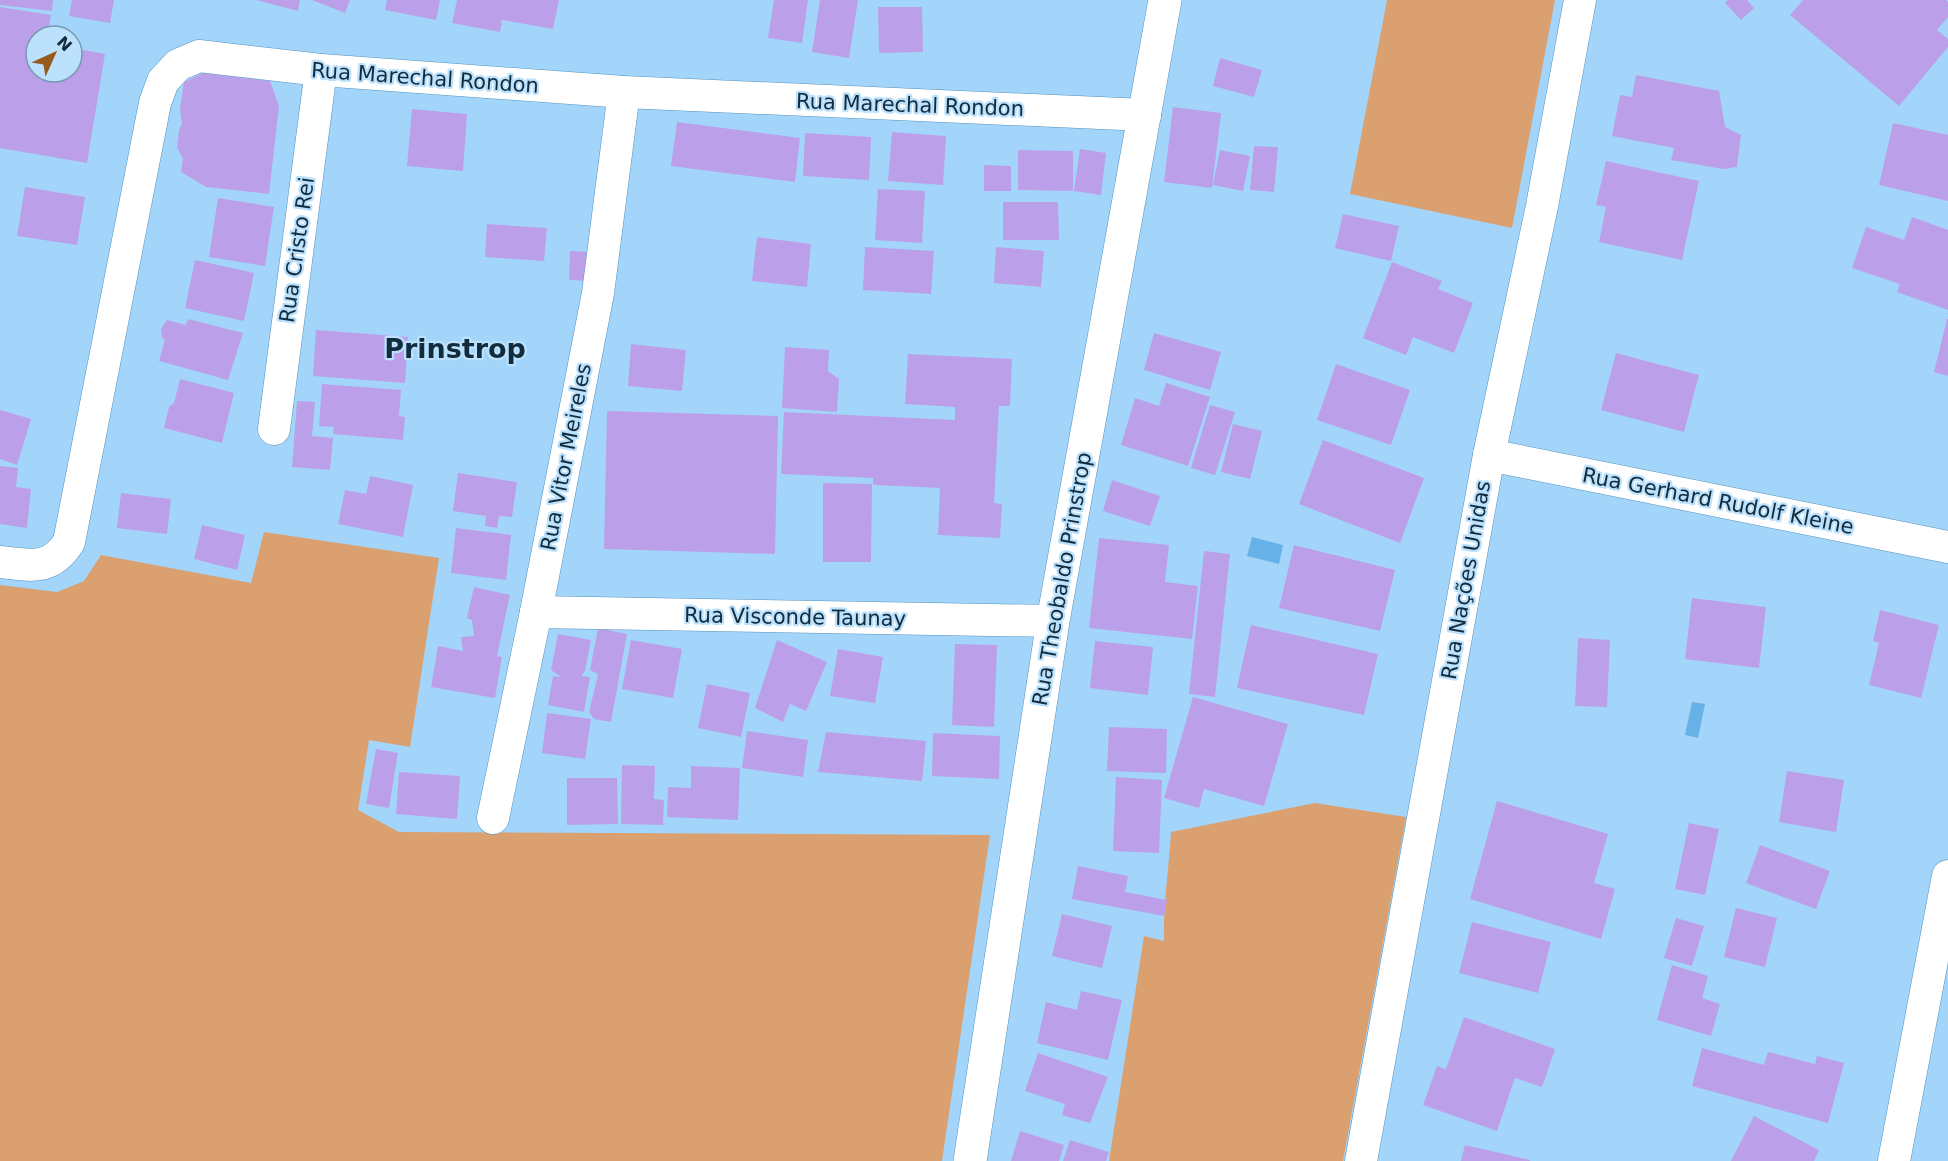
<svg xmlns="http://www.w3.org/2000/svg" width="1948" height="1161" font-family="'DejaVu Sans',sans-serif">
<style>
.green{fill:#daa06f}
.water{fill:#67b1e6}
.building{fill:#bba0e9}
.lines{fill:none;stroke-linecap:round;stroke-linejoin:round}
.minor-casing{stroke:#5392be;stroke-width:33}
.tertiary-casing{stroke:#5392be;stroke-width:34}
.minor{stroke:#fff;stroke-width:32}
.tertiary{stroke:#fff;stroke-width:33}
.labels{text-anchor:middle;stroke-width:4.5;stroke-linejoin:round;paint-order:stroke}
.street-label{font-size:21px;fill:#122c3e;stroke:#bbe1fd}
.district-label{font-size:27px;font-weight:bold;fill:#122c3e;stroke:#bbe1fd}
</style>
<rect width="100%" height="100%" fill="#a3d5fb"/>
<g class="green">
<polygon points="1387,0 1555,0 1512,228 1350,194"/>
<polygon points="264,532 439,558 410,747 369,740 358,810 399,832 990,835 942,1161 0,1161 0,585 57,592 84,581 101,555 251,583"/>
<path d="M1315,803L1406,817L1343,1161H1109L1144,936L1164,941C1163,904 1169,868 1171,832Z"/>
</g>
<g class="water">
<polygon points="1252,537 1283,545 1279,564 1247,556"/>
<polygon points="1692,702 1705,704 1698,738 1685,735"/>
</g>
<g class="building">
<polygon points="0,0 53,0 52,11 0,5"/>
<polygon points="72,0 114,0 110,23 69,16"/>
<polygon points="256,0 300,0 298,11"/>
<polygon points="312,0 350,0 345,13"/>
<polygon points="387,0 440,0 436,20 385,10"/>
<polygon points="457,0 559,0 553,29 502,20 500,32 452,23"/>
<polygon points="774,0 808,0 802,43 768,38"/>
<polygon points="820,0 858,0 849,58 812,52"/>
<polygon points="1728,0 1747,0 1754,8 1741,20 1725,3"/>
<polygon points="1803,0 1946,0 1948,2 1948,17 1937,30 1948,39 1948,47 1899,106 1790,15"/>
<polygon points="0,7 51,15 47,36 36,36 36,72 72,72 72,48 105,54 87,163 0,148"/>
<polygon points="878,7 922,7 923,52 879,53"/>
<polygon points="1220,58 1262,70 1254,97 1213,86"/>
<polygon points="203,73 270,81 279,106 269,194 206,187 181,172 183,158 177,148 179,130 182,124 180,109 184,82"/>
<polygon points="1636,75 1719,91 1725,127 1741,135 1737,167 1723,169 1671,160 1674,148 1612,136 1620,95 1632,97"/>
<polygon points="1173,107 1221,113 1212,188 1164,182"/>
<polygon points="412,109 467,114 463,171 407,166"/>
<polygon points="677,122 800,138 795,182 671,166"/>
<polygon points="1893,123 1948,135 1948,201 1879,185"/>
<polygon points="892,132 946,136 943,185 888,181"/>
<polygon points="805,133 871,137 869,180 803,176"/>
<polygon points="1254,146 1278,147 1274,192 1250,190"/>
<polygon points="1080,149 1106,153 1101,195 1074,191"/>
<polygon points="1018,150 1073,151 1073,191 1018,190"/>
<polygon points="1220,150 1250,156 1243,191 1213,185"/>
<polygon points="1606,161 1699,181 1682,260 1599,242 1606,207 1596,205"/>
<polygon points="984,165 1011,166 1011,191 984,191"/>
<polygon points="25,187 85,197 77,245 17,236"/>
<polygon points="878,189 925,191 922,243 875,240"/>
<polygon points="218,198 274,207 265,266 209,257"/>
<polygon points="1003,202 1058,202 1059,240 1003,240"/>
<polygon points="1343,214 1399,226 1391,261 1335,248"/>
<polygon points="1912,217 1948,230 1948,310 1897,292 1900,284 1852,268 1866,227 1904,240"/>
<polygon points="487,224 547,228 544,261 485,257"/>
<polygon points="757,237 811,244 807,287 752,281"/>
<polygon points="865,247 934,251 931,294 863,290"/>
<polygon points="996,247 1044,251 1041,287 994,283"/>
<polygon points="570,251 592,252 591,281 569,280"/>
<polygon points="195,260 254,273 244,321 185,308"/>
<polygon points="1392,262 1442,281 1438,289 1473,303 1454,353 1413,337 1406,355 1363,338"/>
<polygon points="188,319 243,333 228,380 159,361 165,339 162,338 161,329 167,320 186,325"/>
<polygon points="1947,319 1948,319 1948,376 1934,372"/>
<polygon points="316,330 408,337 405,383 313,376"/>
<polygon points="1154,333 1221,352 1210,390 1144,370"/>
<polygon points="631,344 686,350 682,391 628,386"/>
<polygon points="785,347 829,350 828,371 839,379 837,412 782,408"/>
<polygon points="1616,353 1699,375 1684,432 1601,410"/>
<polygon points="908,354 1012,359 1010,406 999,406 994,503 1002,504 1000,538 938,535 940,488 873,485 873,478 781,474 784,412 955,420 955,407 905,404"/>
<polygon points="1336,364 1410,390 1391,445 1317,420"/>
<polygon points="180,379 234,393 222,443 164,428 169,407 174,403"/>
<polygon points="1166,383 1210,397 1188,466 1121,445 1135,398 1159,406"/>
<polygon points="322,384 401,390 399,416 405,417 403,440 333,434 334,427 319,426"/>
<polygon points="297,401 315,402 312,436 333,438 330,470 292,467"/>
<polygon points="1210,405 1235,412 1215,475 1191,468"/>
<polygon points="0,410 31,419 17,465 0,459"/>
<polygon points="607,411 778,416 775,554 604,549"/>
<polygon points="1233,424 1262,431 1250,479 1221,472"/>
<polygon points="1323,440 1424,478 1400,543 1299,504"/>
<polygon points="0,466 18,468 16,487 31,489 27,528 0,524"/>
<polygon points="458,473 517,482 512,517 499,516 497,528 485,526 486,516 453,511"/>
<polygon points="370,476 413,485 403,537 338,524 345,490 366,494"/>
<polygon points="1112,480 1160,496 1150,526 1103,511"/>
<polygon points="823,483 872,484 871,562 823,562"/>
<polygon points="121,493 171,499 167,534 117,528"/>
<polygon points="202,525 245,535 237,570 194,559"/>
<polygon points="456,528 511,535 506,580 451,573"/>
<polygon points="1099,538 1169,545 1165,582 1198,586 1192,639 1089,628"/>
<polygon points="1294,545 1395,570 1380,631 1279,608"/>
<polygon points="1204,551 1230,554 1215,697 1189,694"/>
<polygon points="474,587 510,595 497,656 502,657 495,698 431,687 438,646 463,651 461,637 474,636 472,620 467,618"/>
<polygon points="1692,598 1766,607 1759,668 1685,659"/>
<polygon points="1880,610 1939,625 1921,698 1869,685 1879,643 1873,641"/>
<polygon points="1251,625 1378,654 1364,715 1237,688"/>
<polygon points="598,628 627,634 611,722 594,719 589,712 598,674 590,670"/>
<polygon points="558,634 591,640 585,671 581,676 590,677 584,712 548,705 553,676 561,677 551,670"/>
<polygon points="1578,638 1610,640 1607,707 1575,706"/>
<polygon points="631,640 682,649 673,698 622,689"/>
<polygon points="777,640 827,662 806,711 790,704 783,722 755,708"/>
<polygon points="1095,641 1153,647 1148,695 1090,688"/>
<polygon points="955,644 997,645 994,727 952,725"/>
<polygon points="838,649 883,657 875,703 830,696"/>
<polygon points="707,684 750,693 741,737 698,728"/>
<polygon points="1193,697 1288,724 1264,806 1204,789 1199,808 1164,798"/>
<polygon points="547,713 591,719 585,759 542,753"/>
<polygon points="1109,727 1167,729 1166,773 1107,771"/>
<polygon points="747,731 808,740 803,777 742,768"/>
<polygon points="826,732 926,741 922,781 818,772"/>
<polygon points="933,733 1000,736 999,779 932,776"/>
<polygon points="376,749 398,753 389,808 366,804"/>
<polygon points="622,765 655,766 654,799 664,800 663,825 621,824"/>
<polygon points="691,766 740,768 738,820 667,817 668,787 691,788"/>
<polygon points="1787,771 1844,780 1836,832 1779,822"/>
<polygon points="399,772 460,776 457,819 396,814"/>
<polygon points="1116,777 1162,780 1159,853 1113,851"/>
<polygon points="567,778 617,778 618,824 567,825"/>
<polygon points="1497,801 1608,834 1594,883 1615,889 1601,939 1470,899"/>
<polygon points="1689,823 1719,829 1705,895 1675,889"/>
<polygon points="1760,845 1830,871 1816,909 1746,883"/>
<polygon points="1078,866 1128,876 1125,892 1167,900 1164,916 1072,899"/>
<polygon points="1736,908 1777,918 1765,967 1724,957"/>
<polygon points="1062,914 1112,926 1102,968 1052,956"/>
<polygon points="1676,918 1704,926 1692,966 1664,958"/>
<polygon points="1472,922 1551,942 1538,993 1459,973"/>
<polygon points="1672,965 1708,976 1702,998 1720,1004 1711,1036 1657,1020"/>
<polygon points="1081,991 1122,1000 1108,1060 1037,1043 1046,1002 1077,1010"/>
<polygon points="1464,1017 1555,1049 1542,1087 1515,1078 1497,1131 1423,1105 1437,1066 1446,1069"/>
<polygon points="1702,1048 1764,1065 1768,1052 1815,1064 1817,1056 1844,1063 1828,1123 1692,1086"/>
<polygon points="1038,1053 1108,1077 1090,1123 1062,1115 1065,1104 1025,1091"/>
<polygon points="1754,1116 1819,1150 1814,1161 1731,1161"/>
<polygon points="1020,1131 1064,1145 1059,1161 1011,1161"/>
<polygon points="1070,1140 1109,1152 1106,1161 1063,1161"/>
<polygon points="1465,1145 1530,1160 1530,1161 1461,1161"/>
</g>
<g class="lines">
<defs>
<g id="minor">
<polyline points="274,429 321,70"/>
<polyline points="1489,455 1948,547"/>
<path d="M0,562C30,565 50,572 69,542L155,103L163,81L178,65L199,56L321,70L624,92L1145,115"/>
<polyline points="536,612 1053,621"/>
<polyline points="493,818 536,612 598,293 624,92"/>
<polyline points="1361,1161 1489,455 1542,206 1580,0"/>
<polyline points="1894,1161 1948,876"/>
</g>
<polyline id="tertiary" points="970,1161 1053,621 1165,0"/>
</defs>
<use href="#minor" class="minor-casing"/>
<use href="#tertiary" class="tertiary-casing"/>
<use href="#minor" class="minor"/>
<use href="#tertiary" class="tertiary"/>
</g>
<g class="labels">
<g class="street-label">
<text transform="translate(425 78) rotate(4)" y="7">Rua Marechal Rondon</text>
<text transform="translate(910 105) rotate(2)" y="7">Rua Marechal Rondon</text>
<text transform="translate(297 250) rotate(-82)" y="7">Rua Cristo Rei</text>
<text transform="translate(566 457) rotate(-79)" y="7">Rua Vitor Meireles</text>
<text transform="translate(1718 501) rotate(11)" y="7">Rua Gerhard Rudolf Kleine</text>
<text transform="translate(1062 579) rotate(-80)" y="7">Rua Theobaldo Prinstrop</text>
<text transform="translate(1466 580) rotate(-80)" y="7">Rua Nações Unidas</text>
<text transform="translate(795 617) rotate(1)" y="7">Rua Visconde Taunay</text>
</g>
<g class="district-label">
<text x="455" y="358">Prinstrop</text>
</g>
</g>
<g transform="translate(54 54) rotate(45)"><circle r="28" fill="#bbe1fd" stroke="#7799b1" stroke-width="1.5"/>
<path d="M0-4.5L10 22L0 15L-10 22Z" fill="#975a1d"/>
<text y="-9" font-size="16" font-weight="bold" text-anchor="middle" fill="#122c3e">N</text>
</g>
</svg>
